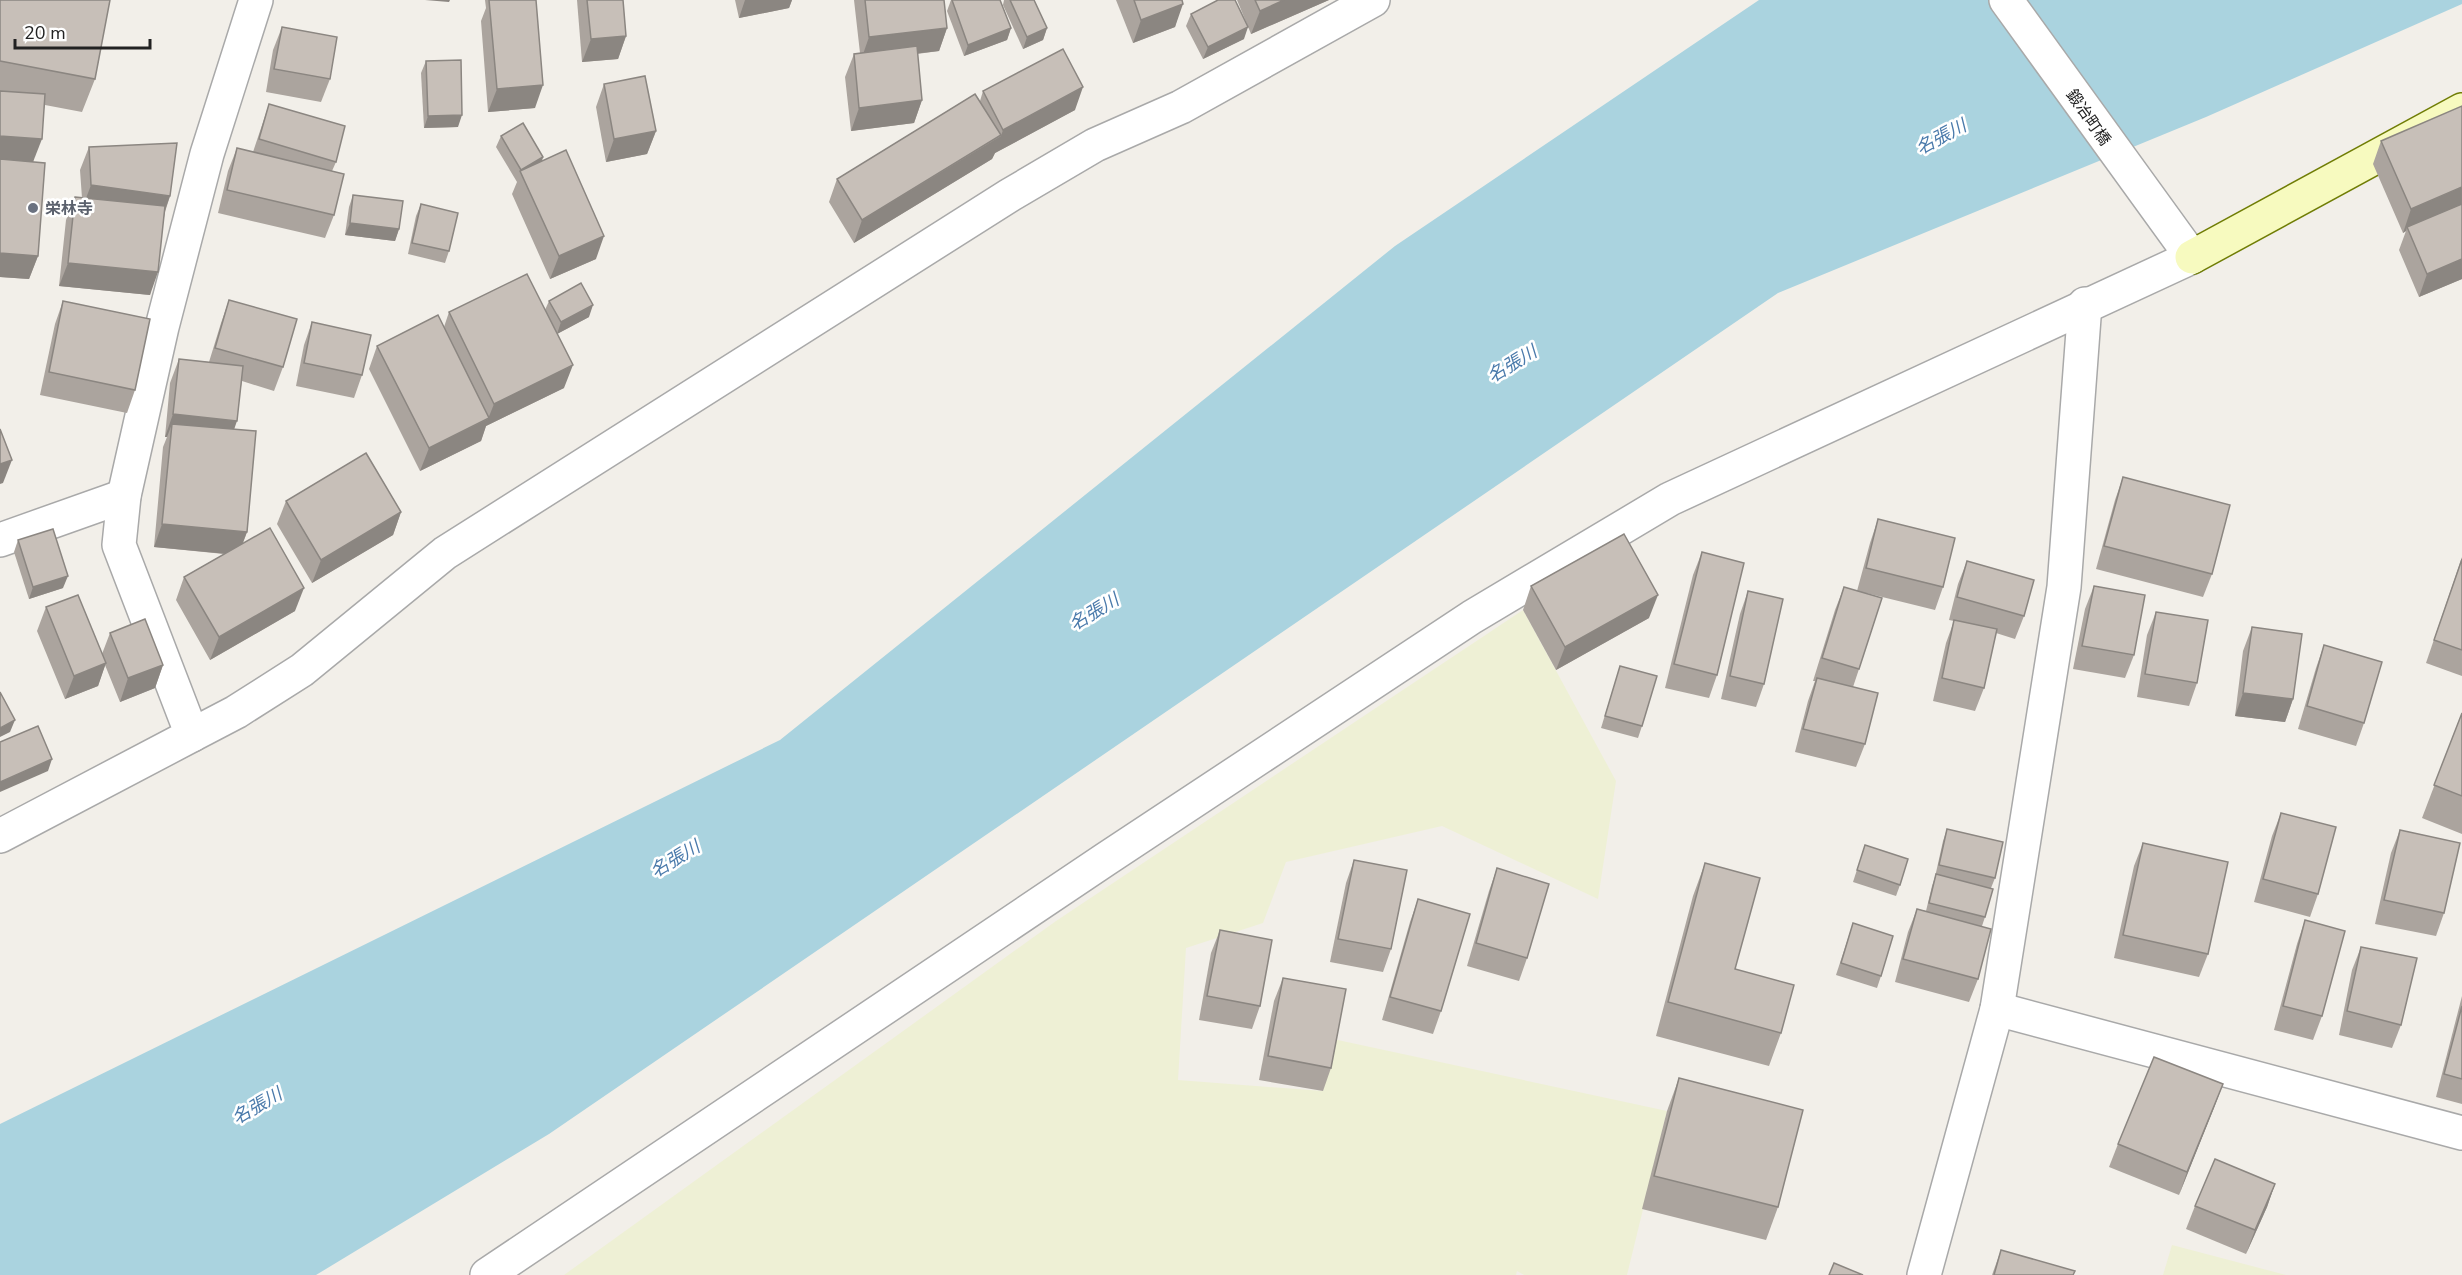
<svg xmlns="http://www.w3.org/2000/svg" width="2462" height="1275" font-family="'Nunito Sans','Noto Sans JP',sans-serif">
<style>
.farmland{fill:#eef0d5}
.water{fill:#aad3df}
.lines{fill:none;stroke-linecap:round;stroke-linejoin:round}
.street-casing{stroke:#a9a9a9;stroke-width:36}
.secondary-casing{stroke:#707d05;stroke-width:36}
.street{stroke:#fff;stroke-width:33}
.secondary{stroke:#f7fabf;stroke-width:33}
.wall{fill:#aba49e}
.shaded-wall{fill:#8b8681}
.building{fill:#c7bfb8;stroke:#8b8681;stroke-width:1.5}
.worship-dot{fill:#6b7280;stroke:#fff;stroke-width:2}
.labels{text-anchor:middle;stroke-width:5;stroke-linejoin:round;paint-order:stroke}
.street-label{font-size:16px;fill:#222;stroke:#fff}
.worship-label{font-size:16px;font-weight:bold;fill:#5b616d;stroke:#fff;text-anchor:start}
.water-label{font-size:18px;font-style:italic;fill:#4a7aab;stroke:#fff}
</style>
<rect width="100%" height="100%" fill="#f2efe9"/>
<g class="farmland">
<polygon points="1523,610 1616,781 1598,899 1442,826 1286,862 1263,923 1186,948 1178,1080 1323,1091 1333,1039 1667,1111 1627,1275 1524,1275 1517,1271 1516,1275 564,1275 1056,921"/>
<polygon points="2172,1245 2286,1275 2163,1275"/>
</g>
<polygon class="water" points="1759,0 2462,0 2462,4 2206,117 1778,293 549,1134 316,1275 0,1275 0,1124 780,740 1395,246"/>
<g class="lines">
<defs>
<g id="street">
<polyline points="0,540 124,496"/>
<polyline points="192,735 236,712 302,670 445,553 1010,195 1095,145 1181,107 1373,0"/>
<polyline points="0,836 192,735 119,545 124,496 162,327 207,154 256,0"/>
<polyline points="1997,1009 2462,1133"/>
<polyline points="487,1275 1106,859 1472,617 1670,499 2192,257 2006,0"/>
<polyline points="1924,1275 1997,1009 2064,587 2085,304"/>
</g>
<polyline id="secondary" points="2192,257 2462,110"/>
</defs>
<use href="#street" class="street-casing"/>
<use href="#secondary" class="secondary-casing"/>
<use href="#street" class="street"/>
<use href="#secondary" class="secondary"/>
</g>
<g class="wall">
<polygon points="0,0 95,79 82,112 45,105 33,162 38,256 29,279 0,277"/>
<polygon points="485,0 536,0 535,108 488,112 481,21 486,8"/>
<polygon points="577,0 623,0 626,36 618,59 582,62"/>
<polygon points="735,0 792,0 789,8 739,18"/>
<polygon points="854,0 944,0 947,28 939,51 917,54 922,100 914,123 851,131 845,77 854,54 860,53"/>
<polygon points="951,0 1000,0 1011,28 1007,40 964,56 947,11"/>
<polygon points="1004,0 1034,0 1047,28 1043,40 1023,49 1003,5"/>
<polygon points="1116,0 1182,0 1175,27 1133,43"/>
<polygon points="1237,0 1329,0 1251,34"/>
<polygon points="1191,14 1244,39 1203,59 1186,26"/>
<polygon points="282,27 330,79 321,102 266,92 273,50"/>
<polygon points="426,61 458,127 424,128 421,73"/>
<polygon points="604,84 656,131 647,154 606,162 596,107"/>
<polygon points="983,91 1075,110 995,153 992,159 854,243 829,202 837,179 980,101"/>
<polygon points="269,104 336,162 332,171 334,215 325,238 218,213 228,171 237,148 253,152"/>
<polygon points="501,136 543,157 542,161 596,259 550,279 512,194 517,182 496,147"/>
<polygon points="2381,141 2462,279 2419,297 2399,250 2406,231 2403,233 2373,164"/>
<polygon points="89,147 170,196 165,212 150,295 59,286 66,220 75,197 82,198 80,170"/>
<polygon points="353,195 399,229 395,241 345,235 349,207"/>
<polygon points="421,204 449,251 445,263 408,254 416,216"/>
<polygon points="229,300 283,367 274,391 242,381 234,429 247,532 243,543 295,611 210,660 176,600 184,577 224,554 154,547 163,447 167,437 165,437 170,383 179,359 209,362 221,323"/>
<polygon points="63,301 135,390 127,413 40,395 55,324"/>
<polygon points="549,301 589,317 557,334 564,388 486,426 481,441 420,471 369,369 377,346 444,327 449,312 545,310"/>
<polygon points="312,322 362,375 354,398 296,386 304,345"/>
<polygon points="2123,477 2212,574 2203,597 2096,569 2115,500"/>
<polygon points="286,501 401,512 393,535 312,583 277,524"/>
<polygon points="1878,519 1943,587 1935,610 1866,593 1859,669 1853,687 1865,744 1856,767 1795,752 1808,701 1815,681 1813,681 1835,610 1844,587 1857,591 1870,543"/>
<polygon points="18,540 63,588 29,599 14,552"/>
<polygon points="1702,552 1717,675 1709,698 1665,688 1693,575"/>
<polygon points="2462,557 2462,676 2426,663"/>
<polygon points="1967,561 2024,616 2015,639 1996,633 1984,688 1975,711 1933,701 1946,643 1954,621 1949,620 1958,584"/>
<polygon points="1531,586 1649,618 1556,670 1523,610"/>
<polygon points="2094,586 2134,655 2125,678 2073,669 2085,609"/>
<polygon points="1748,591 1764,684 1756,707 1721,699 1740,614"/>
<polygon points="46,607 102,654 110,633 163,665 155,688 120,702 105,665 98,686 65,699 37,631"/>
<polygon points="2156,612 2197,683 2189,706 2137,697 2147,635"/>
<polygon points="2252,627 2293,699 2285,722 2235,716 2243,651"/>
<polygon points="2324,645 2364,723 2356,746 2298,729 2316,668"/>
<polygon points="1620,666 1642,726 1638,738 1601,728"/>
<polygon points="2462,713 2462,834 2422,818"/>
<polygon points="2281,813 2318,894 2310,917 2254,902 2272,836"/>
<polygon points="1947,829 1995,878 1991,888 1985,917 1982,926 1978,979 1969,1002 1895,982 1908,932 1917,909 1926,911 1932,886 1935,877 1943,841"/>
<polygon points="2400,830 2444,913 2436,936 2375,924 2391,853"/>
<polygon points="2143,843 2208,954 2199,977 2114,958 2134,866"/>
<polygon points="1865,845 1900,885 1896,896 1853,882"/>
<polygon points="1354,860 1391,949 1383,972 1330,962 1346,883"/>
<polygon points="1705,863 1735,969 1781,1033 1769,1066 1656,1036 1693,896"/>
<polygon points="1497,868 1527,958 1519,981 1467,966 1489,891"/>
<polygon points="1418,899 1441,1011 1433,1034 1382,1020 1410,922"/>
<polygon points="2305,920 2322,1016 2313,1040 2274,1030 2297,944"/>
<polygon points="1853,923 1881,976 1877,988 1836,975"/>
<polygon points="1220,930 1260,1006 1252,1029 1199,1020 1211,953"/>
<polygon points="2361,947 2401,1025 2392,1048 2339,1035 2352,970"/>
<polygon points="1283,978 1331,1068 1323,1091 1259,1080 1274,1001"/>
<polygon points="2462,996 2462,1104 2436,1097"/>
<polygon points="1679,1078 1778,1207 1766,1240 1642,1209 1667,1111"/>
<polygon points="2223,1084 2179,1195 2109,1167 2118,1144"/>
<polygon points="2275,1184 2267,1207 2246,1254 2186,1229 2195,1206"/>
<polygon points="2001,1250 2073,1275 1992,1275"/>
</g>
<g class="shaded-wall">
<polygon points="425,0 450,0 449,2"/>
<polygon points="745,0 792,0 789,8 739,18"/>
<polygon points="1284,0 1329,0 1251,34 1260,11"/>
<polygon points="1183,4 1175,27 1133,43 1141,20"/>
<polygon points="1248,27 1244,39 1203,59 1208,47"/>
<polygon points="947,28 939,51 861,60 869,37"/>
<polygon points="1011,28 1007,40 964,56 968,45"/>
<polygon points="1047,28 1043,40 1023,49 1027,37"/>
<polygon points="626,36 618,59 582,62 591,39"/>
<polygon points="543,85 535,108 488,112 497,89"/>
<polygon points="1083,87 1075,110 995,153 992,159 854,243 862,220 1001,136 1003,130"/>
<polygon points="922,100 914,123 851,131 859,108"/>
<polygon points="462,115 458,127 424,128 428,116"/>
<polygon points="656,131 647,154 606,162 614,139"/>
<polygon points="0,136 42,139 33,162 0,160"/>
<polygon points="543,157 539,169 521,170"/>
<polygon points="91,185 170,196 162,219 82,209"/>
<polygon points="2462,187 2462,206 2407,227 2406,231 2403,233 2411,209"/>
<polygon points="350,223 399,229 395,241 345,235"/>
<polygon points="604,236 596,259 550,279 559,256"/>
<polygon points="0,253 38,256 29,279 0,277"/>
<polygon points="2462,259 2462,279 2419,297 2427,274"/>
<polygon points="68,263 158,272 150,295 59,286"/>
<polygon points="593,305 589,317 557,334 561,322"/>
<polygon points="573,365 564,388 486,426 481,441 420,471 429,448 488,419 494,404"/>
<polygon points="173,414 237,421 229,444 172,424 167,437 165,437"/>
<polygon points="12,460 3,483 0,484 0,464"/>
<polygon points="401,512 393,535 312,583 321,560"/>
<polygon points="162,524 247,532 238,555 154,547"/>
<polygon points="68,576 63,588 29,599 33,587"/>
<polygon points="304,588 295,611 210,660 219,637"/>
<polygon points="1658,595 1649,618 1556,670 1565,647"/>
<polygon points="106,663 98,686 65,699 74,676"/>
<polygon points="163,665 155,688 120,702 128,678"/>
<polygon points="2243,693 2293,699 2285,722 2235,716"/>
<polygon points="15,720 10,732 0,737 0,728"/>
<polygon points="52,759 48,771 0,792 0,782"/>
<polygon points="2223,1084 2214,1108 2179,1195 2187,1172"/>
<polygon points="2275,1184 2267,1207 2246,1254 2255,1230"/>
</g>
<g class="building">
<polygon points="0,0 110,0 95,79 0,61"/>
<polygon points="489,0 536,0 543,85 497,89"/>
<polygon points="587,0 623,0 626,36 591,39"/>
<polygon points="865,0 944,0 947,28 869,37"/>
<polygon points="952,0 1000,0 1011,28 968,45"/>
<polygon points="1010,0 1034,0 1047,28 1027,37"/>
<polygon points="1134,0 1182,0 1183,4 1141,20"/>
<polygon points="1218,0 1235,0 1248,27 1208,47 1191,14"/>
<polygon points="1255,0 1284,0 1260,11"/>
<polygon points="282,27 337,37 330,79 274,69"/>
<polygon points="917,46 922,100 859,108 854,54"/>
<polygon points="1063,49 1083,87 1003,130 983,91"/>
<polygon points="461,60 462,115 428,116 426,61"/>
<polygon points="645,76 656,131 614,139 604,84"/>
<polygon points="0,91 45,94 42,139 0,136"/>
<polygon points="975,94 1001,135 862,220 837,179"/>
<polygon points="269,104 345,126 336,162 259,139"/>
<polygon points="2462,106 2462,187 2411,209 2381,141"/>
<polygon points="523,123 543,157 521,170 501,136"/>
<polygon points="177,143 170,196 91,185 89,147"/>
<polygon points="237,148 344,174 334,215 227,190"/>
<polygon points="566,150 604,236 559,256 520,171"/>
<polygon points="0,159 45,163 38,256 0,253"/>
<polygon points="353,195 403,201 399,229 350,223"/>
<polygon points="75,197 165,206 158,272 68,263"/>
<polygon points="421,204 458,213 449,251 412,243"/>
<polygon points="2462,204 2462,259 2427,274 2407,227"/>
<polygon points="527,274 573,365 494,404 449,312"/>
<polygon points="581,283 593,305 561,322 549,301"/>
<polygon points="229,300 297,319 283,367 215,348"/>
<polygon points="63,301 150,319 135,390 49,372"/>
<polygon points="438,315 489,418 429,448 377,346"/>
<polygon points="312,322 371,335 362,375 304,363"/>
<polygon points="179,359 243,366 237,421 173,414"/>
<polygon points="172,424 256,431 247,532 162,524"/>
<polygon points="0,429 12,460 0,464"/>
<polygon points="366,453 401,512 321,560 286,501"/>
<polygon points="2123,477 2230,505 2212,574 2104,546"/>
<polygon points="1878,519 1955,538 1943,587 1866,568"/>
<polygon points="270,528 304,588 219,637 184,577"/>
<polygon points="53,529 68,576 33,587 18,540"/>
<polygon points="1624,534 1658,595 1565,647 1531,586"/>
<polygon points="1702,552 1744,563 1717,675 1674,664"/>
<polygon points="2462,559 2462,650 2434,640"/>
<polygon points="1967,561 2034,580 2024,616 1957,597"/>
<polygon points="2094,586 2145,595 2134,655 2082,646"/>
<polygon points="1844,587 1882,598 1859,669 1822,658"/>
<polygon points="1748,591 1783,599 1764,684 1730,676"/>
<polygon points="78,595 106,663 74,676 46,607"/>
<polygon points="2156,612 2208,620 2197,683 2145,674"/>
<polygon points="145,619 163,665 128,678 110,633"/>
<polygon points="1954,620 1997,629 1984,688 1942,678"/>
<polygon points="2252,627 2302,634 2293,699 2243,693"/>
<polygon points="2324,645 2382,662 2364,723 2307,706"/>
<polygon points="1620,666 1657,676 1642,726 1605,716"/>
<polygon points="1817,678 1878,693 1865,744 1803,729"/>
<polygon points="0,692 15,720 0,728"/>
<polygon points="2462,713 2462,796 2434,785"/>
<polygon points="38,726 52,759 0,782 0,742"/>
<polygon points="2281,813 2336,827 2318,894 2263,879"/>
<polygon points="1947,829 2003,842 1995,878 1939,865"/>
<polygon points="2400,830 2460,843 2444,913 2384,900"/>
<polygon points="2143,843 2228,862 2208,954 2123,935"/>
<polygon points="1865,845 1908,859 1900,885 1857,870"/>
<polygon points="1354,860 1407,870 1391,949 1338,939"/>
<polygon points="1705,863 1760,878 1735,969 1794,985 1781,1033 1668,1002"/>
<polygon points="1497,868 1549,884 1527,958 1476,943"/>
<polygon points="1936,874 1993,889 1985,917 1929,903"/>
<polygon points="1418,899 1470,914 1441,1011 1390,997"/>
<polygon points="1917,909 1991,929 1978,979 1903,959"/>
<polygon points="2305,920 2345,931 2322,1016 2283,1006"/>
<polygon points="1853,923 1893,936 1881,976 1841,963"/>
<polygon points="1220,930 1272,940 1260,1006 1207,996"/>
<polygon points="2361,947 2417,958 2401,1025 2347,1011"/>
<polygon points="1283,978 1346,989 1331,1068 1268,1056"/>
<polygon points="2462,1006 2462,1079 2444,1074"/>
<polygon points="2154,1057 2223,1084 2187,1172 2118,1144"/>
<polygon points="1679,1078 1803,1110 1778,1207 1654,1176"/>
<polygon points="2215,1159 2275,1184 2255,1230 2195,1206"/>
<polygon points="2001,1250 2075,1271 2073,1275 1994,1275"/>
<polygon points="1834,1263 1863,1275 1829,1275"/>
</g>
<circle class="worship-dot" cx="33" cy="208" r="6"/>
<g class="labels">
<g class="street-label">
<text transform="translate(2089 117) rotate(55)" y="6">鍛冶町橋</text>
</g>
<g class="worship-label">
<text x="45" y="214">栄林寺</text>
</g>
<g class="water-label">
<text transform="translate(1941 137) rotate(-28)" y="6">名張川</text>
<text transform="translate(1512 364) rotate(-31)" y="6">名張川</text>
<text transform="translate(1094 612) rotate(-31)" y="6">名張川</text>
<text transform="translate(675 859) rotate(-31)" y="6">名張川</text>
<text transform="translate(257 1106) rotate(-30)" y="6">名張川</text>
</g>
</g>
<path d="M15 39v9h135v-9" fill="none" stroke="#222222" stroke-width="3"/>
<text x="24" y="39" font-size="18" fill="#222222" stroke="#ffffff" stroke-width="4.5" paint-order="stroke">20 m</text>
</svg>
